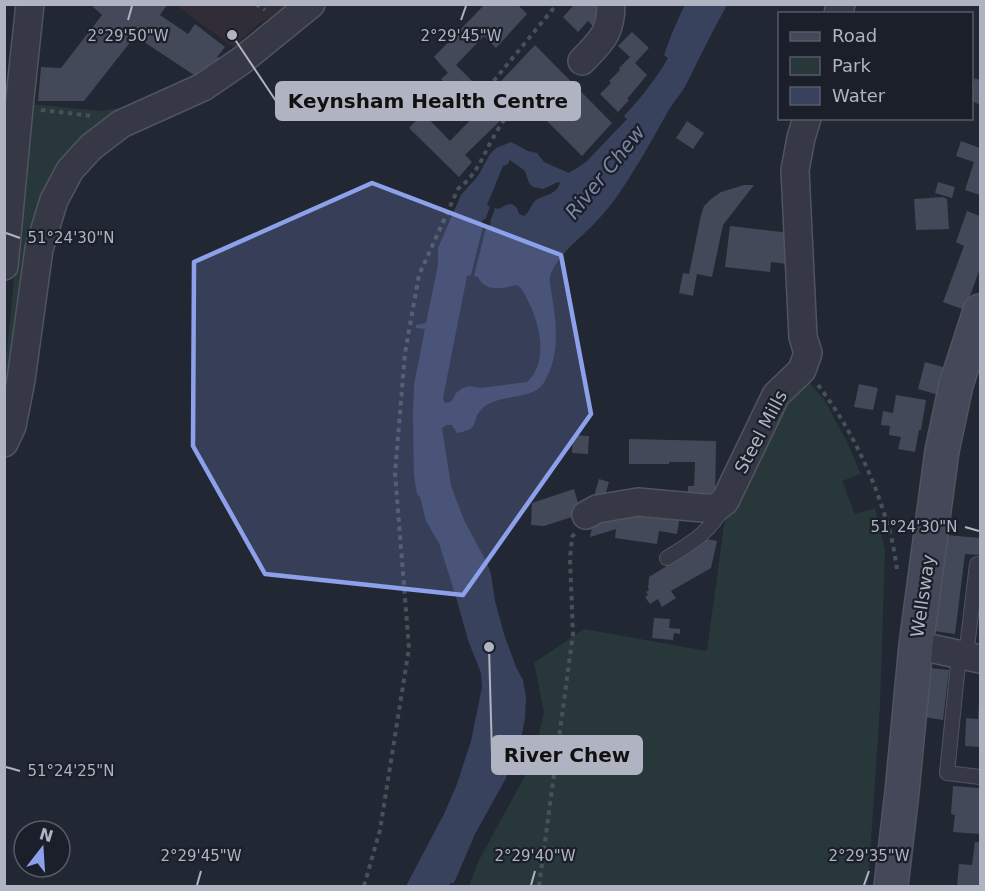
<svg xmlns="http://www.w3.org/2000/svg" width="985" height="891" font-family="'DejaVu Sans',sans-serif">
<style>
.medical{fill:#302d37}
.green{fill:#28373a}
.water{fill:#39425c;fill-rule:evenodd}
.building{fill:#444959}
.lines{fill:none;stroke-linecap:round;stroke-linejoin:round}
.lane-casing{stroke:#505460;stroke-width:16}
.street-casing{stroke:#505460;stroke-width:30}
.secondary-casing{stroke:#505460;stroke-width:36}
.path{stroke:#465257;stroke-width:4;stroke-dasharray:4.5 4.5;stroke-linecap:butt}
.lane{stroke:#363945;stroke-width:14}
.street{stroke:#363945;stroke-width:27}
.secondary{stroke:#444858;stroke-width:33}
.marked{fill:#8da1ea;fill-opacity:0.2;stroke:#8da1ea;stroke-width:4.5;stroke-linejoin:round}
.ticks{fill:none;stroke:#b0b4c2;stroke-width:2}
.labels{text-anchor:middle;stroke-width:4.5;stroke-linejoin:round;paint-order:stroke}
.street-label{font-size:18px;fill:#b0b4c2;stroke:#1b1f2a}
.water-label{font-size:20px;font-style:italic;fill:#7c86a7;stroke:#1b1f2a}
.ticks-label{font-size:15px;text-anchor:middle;fill:#b0b4c2;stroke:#1b1f2a;stroke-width:4.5;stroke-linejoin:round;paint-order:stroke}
.leader{fill:none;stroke:#b0b4c2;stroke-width:2}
.callout-dot{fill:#b0b4c2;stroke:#1b1f2a;stroke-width:2}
.callout{fill:#b0b4c2;stroke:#b0b4c2;stroke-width:2}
.callout-label{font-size:20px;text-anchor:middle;font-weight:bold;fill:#111}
</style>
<rect width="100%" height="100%" fill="#222734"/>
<polygon class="medical" points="176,5 297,5 261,22 233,47"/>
<g class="green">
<polygon points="31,104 101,111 130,106 78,146 4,423 5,371"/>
<polygon points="808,381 825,401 846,440 861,474 842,481 855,514 875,508 885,549 880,706 868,886 469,886 478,862 533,761 544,712 534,663 584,629 707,651 725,518 789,387"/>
</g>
<path class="water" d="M685,4L727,5C713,30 700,56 688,81C683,91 676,99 670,108C653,138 636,169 616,198C609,207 601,217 592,226C577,241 560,253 551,273C548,281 551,288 552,296C557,326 560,357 543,384C531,401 496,393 481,410C470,421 482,429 457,433L452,425H447L442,428L451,486L464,520L487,563L491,574L495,601L504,634L516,667L523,680L526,697L525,718L521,739L514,758L505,780L475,834L454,883H450L449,886H406L444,814L457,784L471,741L482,687L481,673L468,640L456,597L439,543L426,521L420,497L417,494L414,476L413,415L414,385L425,329L416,328V325L426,323L438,265V248L461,195L478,176L490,154L496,148L511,142L528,151L537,153L544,162L569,173L586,162L627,119L624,116C641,98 656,79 668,58L664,55L672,33ZM510,160L525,171L529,183L533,187L543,189L558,182H560C557,195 546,194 536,200C531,204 530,212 524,216L519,214L517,208L512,204L506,205L499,209L495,208L490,222L491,223L489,228H486L474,276L478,277C486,293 502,288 517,285C523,289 525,295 528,301C540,323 549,363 527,382L480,388L469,386L463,388L456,393L451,402L445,403L443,398L467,276L471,275L483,226L481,225L483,219L485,220L490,207L487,205L503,166L508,164Z"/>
<g class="building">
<polygon points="90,4 168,4 160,15 188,34 195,24 225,47 217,57 223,59 203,81 135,36 84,101 38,101 41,67 61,68 102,15"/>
<polygon points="485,4 517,4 527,14 496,48 484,36 456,65 487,96 535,45 612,123 582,156 546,120 554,111 538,95 527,105 518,96 504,112 506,115 465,155 472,162 459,177 409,128 423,113 450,141 475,115 441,79 448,73 434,57"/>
<polygon points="571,4 620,4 596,29 588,21 578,32 563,17 573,6"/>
<polygon points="632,32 649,48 635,63 647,75 627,99 629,100 618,112 600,94 611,83 609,81 620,70 619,68 630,57 618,46"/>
<polygon points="975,78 980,80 980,105 972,101 972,87"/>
<polygon points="687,121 704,133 693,149 676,138"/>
<polygon points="961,141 980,148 980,195 965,190 974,162 956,156"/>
<polygon points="938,182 955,187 952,198 935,193"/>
<polygon points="744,185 754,185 723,225 712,277 697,274 693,296 679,293 683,273 689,274 701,215 704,206 711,199 721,192"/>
<polygon points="943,197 947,199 949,229 916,230 914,199"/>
<polygon points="967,211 980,216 980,268 965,310 943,302 964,246 956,242"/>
<polygon points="730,226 791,233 787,264 771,262 770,272 725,267"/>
<polygon points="925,362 950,369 942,396 918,389"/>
<polygon points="859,384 878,388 873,410 854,407"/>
<polygon points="896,395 926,400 921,430 919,430 915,452 898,449 901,437 889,435 890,426 881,425 883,411 893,413"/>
<polygon points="573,435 589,436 588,454 572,453"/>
<polygon points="629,439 716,441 715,501 688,500 688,486 694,486 695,462 669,462 669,464 629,464"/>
<polygon points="599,479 609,482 604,499 594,496"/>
<polygon points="574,489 581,514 544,526 531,525 532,503"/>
<polygon points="618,511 680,515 677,534 659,531 657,544 615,538 616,529 590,537 594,519"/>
<polygon points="946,535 980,538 980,555 965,554 955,634 934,631"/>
<polygon points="707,539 717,541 711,568 671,591 676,598 662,607 658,599 650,604 645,597 648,595 646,592 649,590 648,588 649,577 688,553 687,551"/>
<polygon points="654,618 670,619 669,628 680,629 680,634 674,633 673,640 652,638"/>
<polygon points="930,668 949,670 943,720 924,717"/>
<polygon points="979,700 980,700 980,747 965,746 966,718 978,719"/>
<polygon points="953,786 980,788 979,801 980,801 980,834 953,832 955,815 951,814"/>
<polygon points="975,842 980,842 980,886 957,886 959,864 972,865"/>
</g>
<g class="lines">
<defs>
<g id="lane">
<path d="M667,558C690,544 712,531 723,506"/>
<polyline points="959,654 947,773 980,777"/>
<polyline points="966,656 977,564 980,565"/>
</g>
<g id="street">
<polyline points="838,14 841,4"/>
<path d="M582,61C601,41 611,34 611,4"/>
<polyline points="4,266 19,107 30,4"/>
<polyline points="4,443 12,426 21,380 39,249 54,200 70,170 91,147 121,124 203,87 241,61 311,4"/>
<polyline points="586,515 597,509 638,502 703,508 716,508 725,501 776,395 802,370 808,353 803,337 795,170 801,138 807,118"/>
<polyline points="916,645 980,659"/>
</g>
<polyline id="secondary" points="891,886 902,792 916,645 942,451 956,385 980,311"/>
</defs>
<use href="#lane" class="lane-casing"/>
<use href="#street" class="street-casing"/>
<use href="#secondary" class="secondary-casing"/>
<g class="path">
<polyline points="256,4 265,10"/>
<polyline points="41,110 93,116"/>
<path d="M818,385C851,428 874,477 889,529C893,542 895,556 897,569"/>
<path d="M364,886L380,830L409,648L395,473L405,353L419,275L458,189C478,173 481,159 493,138C497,130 503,122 508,114L487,89L557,4"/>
<polyline points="539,886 573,634 570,559 572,537 575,533"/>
</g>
<use href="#lane" class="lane"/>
<use href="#street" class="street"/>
<use href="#secondary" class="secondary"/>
</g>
<path class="marked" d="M372,183L561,255L591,414L463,595L265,574L193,446L194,262Z"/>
<path class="ticks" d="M128,20L132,6M461,20L466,6M6,233L20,238M965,527L979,531M6,767L20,771M197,885L201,871M531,885L535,871M864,885L869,871"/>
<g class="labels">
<g class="street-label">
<text transform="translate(761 432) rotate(-62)" y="6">Steel Mills</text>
<text transform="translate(923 596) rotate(-82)" y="6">Wellsway</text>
</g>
<g class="water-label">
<text transform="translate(605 172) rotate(-51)" y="7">River Chew</text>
</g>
</g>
<g class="ticks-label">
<text x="128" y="41">2°29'50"W</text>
<text x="461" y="41">2°29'45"W</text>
<text x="71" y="243">51°24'30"N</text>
<text x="914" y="532">51°24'30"N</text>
<text x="71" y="776">51°24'25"N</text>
<text x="201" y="861">2°29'45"W</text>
<text x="535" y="861">2°29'40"W</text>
<text x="869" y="861">2°29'35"W</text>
</g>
<path class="leader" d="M232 35L276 101M489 647L492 755"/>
<g class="callout-dot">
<circle cx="232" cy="35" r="6"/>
<circle cx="489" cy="647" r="6"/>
</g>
<g class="callout">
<rect x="276" y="82" width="304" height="38" rx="6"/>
<rect x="492" y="736" width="150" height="38" rx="6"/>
</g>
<g class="callout-label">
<text x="428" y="108">Keynsham Health Centre</text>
<text x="567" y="762">River Chew</text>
</g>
<rect width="985" height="891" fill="none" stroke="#b0b4c2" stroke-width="12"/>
<rect x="778" y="12" width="195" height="108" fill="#1b1f2a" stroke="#575b67" stroke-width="1.5"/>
<rect x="790" y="32" width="30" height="9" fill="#444858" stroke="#575b67" stroke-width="1.5"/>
<text x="832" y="42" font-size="18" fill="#b0b4c2">Road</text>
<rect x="790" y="57" width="30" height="18" fill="#28373a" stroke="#575b67" stroke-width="1.5"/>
<text x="832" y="72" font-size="18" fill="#b0b4c2">Park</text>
<rect x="790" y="87" width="30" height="18" fill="#39425c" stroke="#575b67" stroke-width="1.5"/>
<text x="832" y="102" font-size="18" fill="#b0b4c2">Water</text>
<g transform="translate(42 849) rotate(17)"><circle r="28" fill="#1b1f2a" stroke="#575b67" stroke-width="1.5"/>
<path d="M0-4.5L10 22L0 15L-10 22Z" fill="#8da1ea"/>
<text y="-9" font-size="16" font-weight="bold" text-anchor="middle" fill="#b0b4c2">N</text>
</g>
</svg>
